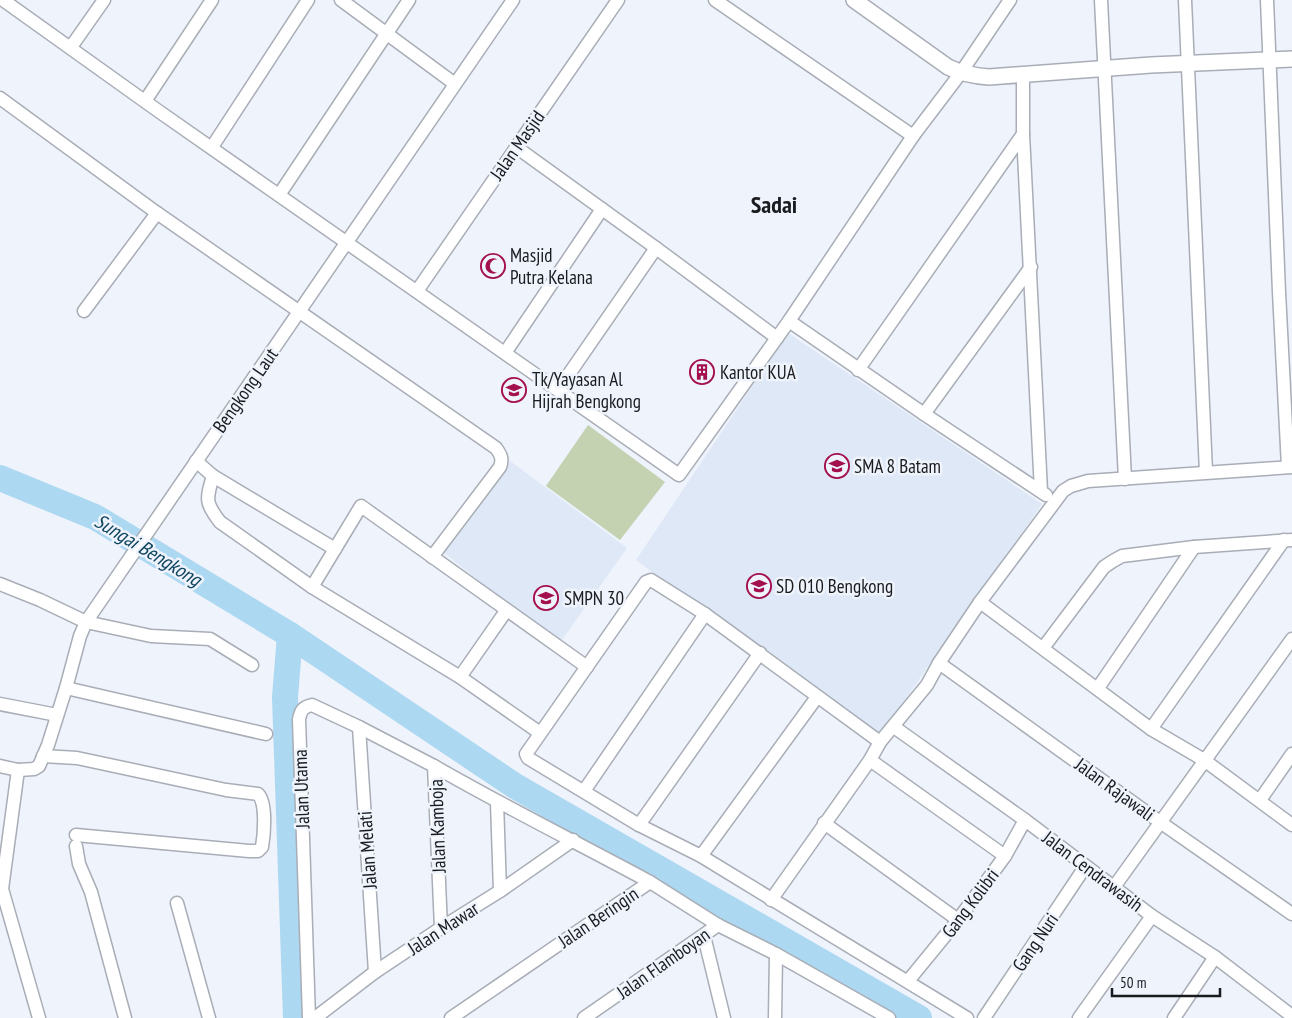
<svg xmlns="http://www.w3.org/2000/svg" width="1292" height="1018" font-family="'PT Sans Narrow',sans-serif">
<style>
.built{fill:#dee8f7}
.green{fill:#c5d2b1}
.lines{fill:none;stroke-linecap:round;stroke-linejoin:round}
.river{stroke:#add8f1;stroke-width:26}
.minor-casing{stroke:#a8adb6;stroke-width:15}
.tertiary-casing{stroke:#a8adb6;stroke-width:18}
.minor{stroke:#fff;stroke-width:12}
.tertiary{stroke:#fff;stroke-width:15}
.labels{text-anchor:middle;stroke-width:5;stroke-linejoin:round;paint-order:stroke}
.street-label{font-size:19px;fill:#191b1e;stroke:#eef3fc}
.poi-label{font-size:19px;fill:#191b1e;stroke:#eef3fc;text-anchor:start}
.water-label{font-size:20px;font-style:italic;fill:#0e445e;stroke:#eef3fc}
.district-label{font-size:24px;font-weight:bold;fill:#191b1e;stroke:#eef3fc}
</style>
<rect width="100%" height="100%" fill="#eef3fc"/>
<g class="built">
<polygon points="788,333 1042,504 878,738 636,560"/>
<polygon points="510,461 627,548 559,644 443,552"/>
</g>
<polygon class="green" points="588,425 665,482 620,540 546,486"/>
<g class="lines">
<g class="river">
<polyline points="0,478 95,517 290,635 515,786 919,1018"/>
<polyline points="290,635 285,697 296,1018"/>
</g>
<defs>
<g id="minor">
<polyline points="3,0 157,110 679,475 789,321 913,136 960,74 1010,0"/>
<polyline points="341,0 455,84"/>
<polyline points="715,0 913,136"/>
<polyline points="1101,0 1125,479"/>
<polyline points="1185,0 1206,472"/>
<polyline points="1267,0 1279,292 1288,467"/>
<polyline points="71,47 104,0"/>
<polyline points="1023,75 1023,134 1041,491"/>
<path d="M0,98L157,213L496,448C501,455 503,459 500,467L432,557"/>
<polyline points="145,101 212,0"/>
<polyline points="212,147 308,0"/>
<polyline points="516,147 656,248 777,338"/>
<polyline points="279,195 409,0"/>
<polyline points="417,291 618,0"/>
<polyline points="84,311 157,213"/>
<polyline points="789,321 924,414 1046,495"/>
<polyline points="505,353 602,209"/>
<polyline points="858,370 1023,134"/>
<polyline points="558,390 656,248"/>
<polyline points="924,414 1031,267"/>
<polyline points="196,461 213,476 335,549"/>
<path d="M213,476C206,499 205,503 220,522L312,587L460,677L540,733"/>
<polyline points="0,584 40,600 86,622 151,636 210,639 252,665"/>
<polyline points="312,587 361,506 587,667"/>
<polyline points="980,602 1151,729 1204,760 1292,825"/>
<polyline points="1043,648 1104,567 1113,561 1122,556 1194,547 1292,540"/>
<polyline points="939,663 1160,822 1292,914"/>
<polyline points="460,677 506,611"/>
<polyline points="66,688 266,734"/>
<polyline points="1098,688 1194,547"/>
<polyline points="0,704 57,715"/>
<polyline points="359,727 375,972"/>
<polyline points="894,727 1025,820 1152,916 1215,957 1292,1016"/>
<polyline points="1151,729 1284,540"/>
<polyline points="880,742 705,614 651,580 646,582 526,754 528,758 639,825 701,856 967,1018"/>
<path d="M43,756L77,758L226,790L258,794C267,803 264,835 262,847L258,851H249L76,835"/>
<polyline points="870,760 1005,856"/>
<polyline points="0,766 18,770 34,769 39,766 48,745 66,688 80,636 86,622 513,0"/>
<polyline points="18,770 2,889 39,1018"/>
<polyline points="584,791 705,614"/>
<polyline points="1260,800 1292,754"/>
<polyline points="497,802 500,891"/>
<polyline points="824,823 958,920"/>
<polyline points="639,825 760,653"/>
<polyline points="76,846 79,864 91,892 125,1018"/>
<polyline points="701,856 817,697"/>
<polyline points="1114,887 1292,639"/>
<polyline points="771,900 870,760 880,742 927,685 939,663 980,602 1063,491 1071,486 1088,481 1292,467"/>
<polyline points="177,903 209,1018"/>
<path d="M441,928L434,766C505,807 578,843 650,882"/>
<polyline points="704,936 724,1018"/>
<polyline points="908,981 958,920 1005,856 1025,820"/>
<path d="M309,1018L299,719C301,710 303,707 312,705L359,727L434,766"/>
<polyline points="315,1018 375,972 441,928 500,891 573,840"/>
<polyline points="451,1018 650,882 718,925 776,954 889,1018"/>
<polyline points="584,1018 718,925"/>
<polyline points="775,1018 776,954"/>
<polyline points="984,1018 1085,867"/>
<polyline points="1079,1018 1152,916"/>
<polyline points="1174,1018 1215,957"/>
</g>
<path id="tertiary" d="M854,0L948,67C962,74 974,76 989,77L1151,65L1292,59"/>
</defs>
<use href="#minor" class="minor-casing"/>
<use href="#tertiary" class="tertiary-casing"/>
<use href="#minor" class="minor"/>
<use href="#tertiary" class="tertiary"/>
</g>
<defs>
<symbol id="mosque-ring" viewBox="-11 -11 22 22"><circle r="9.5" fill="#eef3fc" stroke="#a40f4d" stroke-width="1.5"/><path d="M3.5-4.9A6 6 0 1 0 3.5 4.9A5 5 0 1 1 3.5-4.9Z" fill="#a40f4d"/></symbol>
<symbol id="building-ring" viewBox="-11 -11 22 22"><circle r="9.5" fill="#eef3fc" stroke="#a40f4d" stroke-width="1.5"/><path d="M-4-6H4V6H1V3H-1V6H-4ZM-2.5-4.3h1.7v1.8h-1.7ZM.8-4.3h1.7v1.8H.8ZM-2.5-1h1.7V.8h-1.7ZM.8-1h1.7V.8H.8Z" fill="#a40f4d"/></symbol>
<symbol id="school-ring" viewBox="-11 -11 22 22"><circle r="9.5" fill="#eef3fc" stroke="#a40f4d" stroke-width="1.5"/><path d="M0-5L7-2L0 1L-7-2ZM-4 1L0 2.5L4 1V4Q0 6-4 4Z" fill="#a40f4d"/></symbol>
</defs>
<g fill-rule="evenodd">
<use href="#mosque-ring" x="479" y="252" width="28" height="28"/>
<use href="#building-ring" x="688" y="358" width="28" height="28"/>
<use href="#school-ring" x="500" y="376" width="28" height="28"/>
<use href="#school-ring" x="823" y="452" width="28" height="28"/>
<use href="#school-ring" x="745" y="572" width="28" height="28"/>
<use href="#school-ring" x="532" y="584" width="28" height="28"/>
</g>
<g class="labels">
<g class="street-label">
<text transform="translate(517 145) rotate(-55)" y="7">Jalan Masjid</text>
<text transform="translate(245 390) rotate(-55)" y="7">Bengkong Laut</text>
<text transform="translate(301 789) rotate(-92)" y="7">Jalan Utama</text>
<text transform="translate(1115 789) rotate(36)" y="7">Jalan Rajawali</text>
<text transform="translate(437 826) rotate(-92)" y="7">Jalan Kamboja</text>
<text transform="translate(367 850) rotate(-94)" y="7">Jalan Melati</text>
<text transform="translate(1093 871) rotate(37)" y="7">Jalan Cendrawasih</text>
<text transform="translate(970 903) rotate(-53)" y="7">Gang Kolibri</text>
<text transform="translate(598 917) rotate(-34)" y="7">Jalan Beringin</text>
<text transform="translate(443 928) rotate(-33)" y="7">Jalan Mawar</text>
<text transform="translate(1035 942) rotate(-56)" y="7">Gang Nuri</text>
<text transform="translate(663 963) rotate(-35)" y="7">Jalan Flamboyan</text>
</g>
<g class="poi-label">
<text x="510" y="262">Masjid<tspan x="510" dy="22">Putra Kelana</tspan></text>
<text x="720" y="379">Kantor KUA</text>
<text x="532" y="386">Tk/Yayasan Al<tspan x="532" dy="22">Hijrah Bengkong</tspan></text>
<text x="854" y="473">SMA 8 Batam</text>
<text x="776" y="593">SD 010 Bengkong</text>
<text x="564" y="605">SMPN 30</text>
</g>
<g class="water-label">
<text transform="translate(148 550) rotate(31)" y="7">Sungai Bengkong</text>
</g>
<g class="district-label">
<text x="774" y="213">Sadai</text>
</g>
</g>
<path d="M1112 988v8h108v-8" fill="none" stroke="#191b1e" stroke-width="2.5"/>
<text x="1120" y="988" font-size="15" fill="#191b1e" stroke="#eef3fc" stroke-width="4" paint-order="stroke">50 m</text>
</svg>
